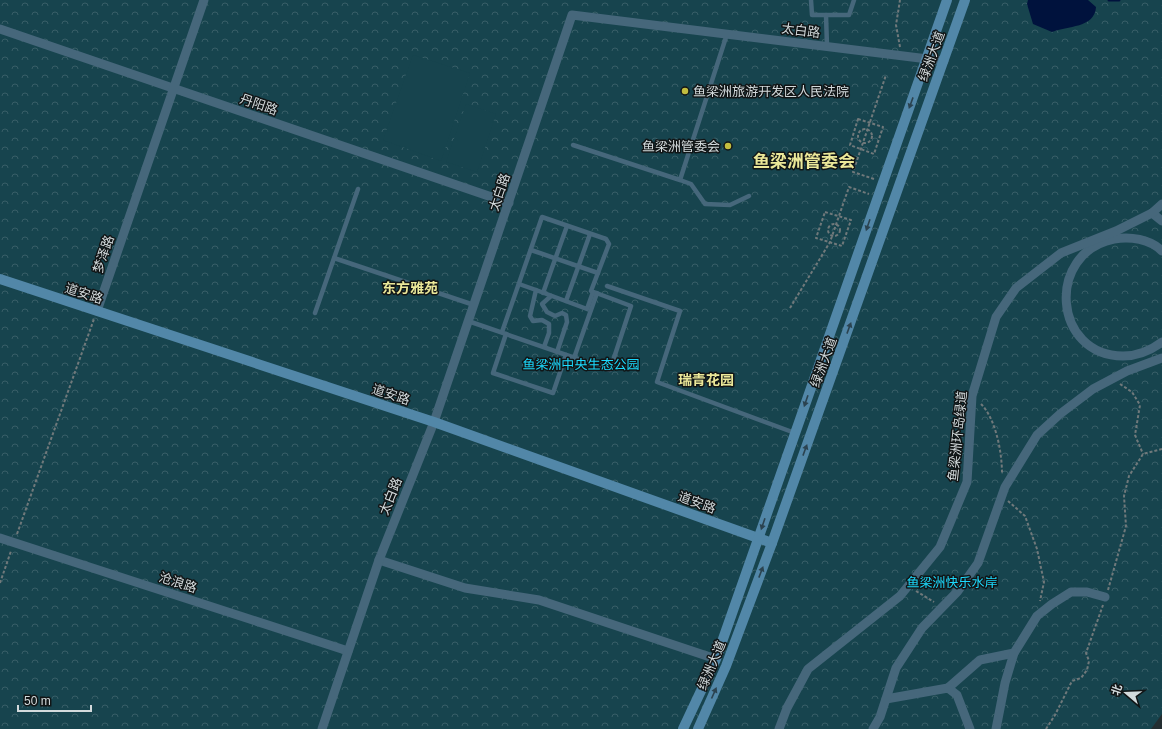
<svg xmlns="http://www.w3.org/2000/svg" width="1162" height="729" font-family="Arial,'Noto Sans SC',sans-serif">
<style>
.park{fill:url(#park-crowns)}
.garden{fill:#17444e}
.water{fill:#00123d}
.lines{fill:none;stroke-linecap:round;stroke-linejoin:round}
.stream{stroke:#00123d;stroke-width:3}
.path{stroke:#70797b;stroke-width:2;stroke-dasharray:3 2;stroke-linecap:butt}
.lane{stroke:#46677b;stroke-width:4.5}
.street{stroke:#46677b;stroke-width:9}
.secondary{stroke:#5287a8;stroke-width:10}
.oneway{fill:#2b4350}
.poi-dot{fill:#c2bd3f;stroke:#111516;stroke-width:1.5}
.labels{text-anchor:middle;stroke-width:3;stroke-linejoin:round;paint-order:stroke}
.street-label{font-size:13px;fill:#d3dadc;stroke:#111516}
.poi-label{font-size:13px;fill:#d3dadc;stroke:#111516;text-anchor:start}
.park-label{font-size:13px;fill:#1cd9fc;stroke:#111516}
.neighbourhood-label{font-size:14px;font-weight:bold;fill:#ebe899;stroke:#111516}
.district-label{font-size:17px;font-weight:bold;fill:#ebe899;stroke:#111516}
</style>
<defs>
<pattern id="park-crowns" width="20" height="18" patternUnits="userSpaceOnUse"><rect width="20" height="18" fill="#17444e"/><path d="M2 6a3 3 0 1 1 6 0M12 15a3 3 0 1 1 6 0" fill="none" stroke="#385e67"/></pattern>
</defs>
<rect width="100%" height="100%" fill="#232e31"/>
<polygon class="park" points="0,0 1162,0 1162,714 1151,729 0,729"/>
<g class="garden">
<polygon points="413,55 470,73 441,161 383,140"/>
<polygon points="466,104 496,114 477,172 446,162"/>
</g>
<path class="water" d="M1028,0H1088L1096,7C1095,28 1067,26 1052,32L1033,24L1027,4Z"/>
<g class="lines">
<polyline class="stream" points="1109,0 1119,0"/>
<g class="path">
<polyline points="900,47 896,25 900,0"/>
<polygon points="858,119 883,127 874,154 850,145"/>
<circle cx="865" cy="136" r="7"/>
<polyline points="874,179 853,172 886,75"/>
<polygon points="825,212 851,220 842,246 816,238"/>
<circle cx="834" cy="230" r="6"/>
<polyline points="790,308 830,242 849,187 869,194"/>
<polyline points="1120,384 1132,392 1140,405 1135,435 1143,454"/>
<path d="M981,404C996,419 1002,453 1002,473"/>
<polyline points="1008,501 1025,516 1037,549 1044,582 1040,601"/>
<polyline points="17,534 94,319"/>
<polyline points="0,583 11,551"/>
<polyline points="1108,590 1126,526 1124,496 1129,476 1143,454 1162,449"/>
<polyline points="916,591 934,602"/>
<polyline points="1046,729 1055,715 1072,681 1081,678 1087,670 1089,661 1086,653 1103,605"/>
</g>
<g class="lane">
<polyline points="811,0 812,15 849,15 854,0"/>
<polyline points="826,15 827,46"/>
<polyline points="573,145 680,180 727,34"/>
<polyline points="680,180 691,184 705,204 730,205 749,196"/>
<polyline points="531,250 598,273"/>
<polyline points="334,258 474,305"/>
<polyline points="519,284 536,290"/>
<polyline points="607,286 680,311 657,382 795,433"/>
<polyline points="543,293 567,226"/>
<polyline points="551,296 542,304 547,312 555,316 562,313 566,315 567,322 557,352"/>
<polyline points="566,301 590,234"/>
<polyline points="315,313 358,189"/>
<polyline points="468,321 610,370 631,306 591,291 609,244 606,239 542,217 502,332"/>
<polyline points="506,334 493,373 553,393 566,355"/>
<polyline points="544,347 549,333 549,324 542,320 533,321 530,316 536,290 587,309 593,292"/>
<polyline points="574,358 597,293"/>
</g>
<g class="street">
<polyline points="0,29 509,203"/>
<polyline points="1152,213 1162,221"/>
<path d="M1162,251C1150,239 1130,236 1114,239C1045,253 1053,356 1123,356C1138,356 1150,351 1162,342"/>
<polyline points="97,311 204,0"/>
<polyline points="0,538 348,651"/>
<polyline points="379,560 465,588 539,600 716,659"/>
<polyline points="948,688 980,660 1014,653 1037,616 1052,604 1071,592 1087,592 1105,597"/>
<polyline points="886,699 948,688 957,695 970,729"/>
<polyline points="322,729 379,560 434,422 572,15 944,61"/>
<polyline points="779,729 787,708 808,669 900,596 940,547 967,482 972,396 996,317 1016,288 1061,253 1116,231 1152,213 1162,204"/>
<polyline points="873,729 880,717 896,668 922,628 958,591 978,563 1005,487 1037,435 1060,414 1093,389 1127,371 1162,358"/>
<polyline points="996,729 1005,683 1014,653"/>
</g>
<g class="secondary">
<polyline points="0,279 434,422 772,543"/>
<polyline points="683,729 716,659 947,0"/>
<polyline points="698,729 726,666 772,543 965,0"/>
</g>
</g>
<defs><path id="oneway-solid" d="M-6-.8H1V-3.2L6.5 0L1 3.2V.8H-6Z"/></defs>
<g class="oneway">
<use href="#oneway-solid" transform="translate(911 103) rotate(110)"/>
<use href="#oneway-solid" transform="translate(868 225) rotate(109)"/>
<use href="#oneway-solid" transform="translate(849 328) rotate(-70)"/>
<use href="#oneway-solid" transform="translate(806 401) rotate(109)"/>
<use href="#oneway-solid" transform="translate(805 450) rotate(-70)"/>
<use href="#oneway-solid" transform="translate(763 524) rotate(109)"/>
<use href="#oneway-solid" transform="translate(761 572) rotate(-69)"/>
<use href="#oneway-solid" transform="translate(714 693) rotate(-66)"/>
</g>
<g class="poi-dot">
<circle cx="685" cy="91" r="4"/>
<circle cx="728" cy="146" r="4"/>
</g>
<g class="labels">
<g class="street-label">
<text transform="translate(801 30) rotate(7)" y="5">太白路</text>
<text transform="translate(931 56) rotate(-70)" y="5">绿洲大道</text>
<text transform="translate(259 104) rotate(19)" y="5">丹阳路</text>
<text transform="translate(499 192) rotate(-71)" y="5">太白路</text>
<text transform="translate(103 254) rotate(-71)" y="5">梦泽路</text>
<text transform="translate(84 293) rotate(18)" y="5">道安路</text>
<text transform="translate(823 362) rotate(-70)" y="5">绿洲大道</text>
<text transform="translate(391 394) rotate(18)" y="5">道安路</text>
<text transform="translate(957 436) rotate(-84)" y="5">鱼梁洲环岛绿道</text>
<text transform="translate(390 496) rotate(-68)" y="5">太白路</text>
<text transform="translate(697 502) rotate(20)" y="5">道安路</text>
<text transform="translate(178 582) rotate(18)" y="5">沧浪路</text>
<text transform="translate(711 665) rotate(-67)" y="5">绿洲大道</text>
</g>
<g class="poi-label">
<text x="693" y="96">鱼梁洲旅游开发区人民法院</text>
<text x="720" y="151" text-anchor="end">鱼梁洲管委会</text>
</g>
<g class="park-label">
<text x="581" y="369">鱼梁洲中央生态公园</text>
<text x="952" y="587">鱼梁洲快乐水岸</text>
</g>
<g class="neighbourhood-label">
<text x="410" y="293">东方雅苑</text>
<text x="706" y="385">瑞青花园</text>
</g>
<g class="district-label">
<text x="804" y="167">鱼梁洲管委会</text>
</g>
</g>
<g transform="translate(1126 693) rotate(289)" stroke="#111516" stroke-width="3" paint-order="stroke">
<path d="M0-3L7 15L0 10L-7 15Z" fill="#d3dadc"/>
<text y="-6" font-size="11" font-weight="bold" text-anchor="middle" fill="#d3dadc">北</text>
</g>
<path d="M18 705v6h73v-6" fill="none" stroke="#d3dadc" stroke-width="2"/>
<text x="24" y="705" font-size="12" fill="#d3dadc" stroke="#111516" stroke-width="3" paint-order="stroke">50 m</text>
</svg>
